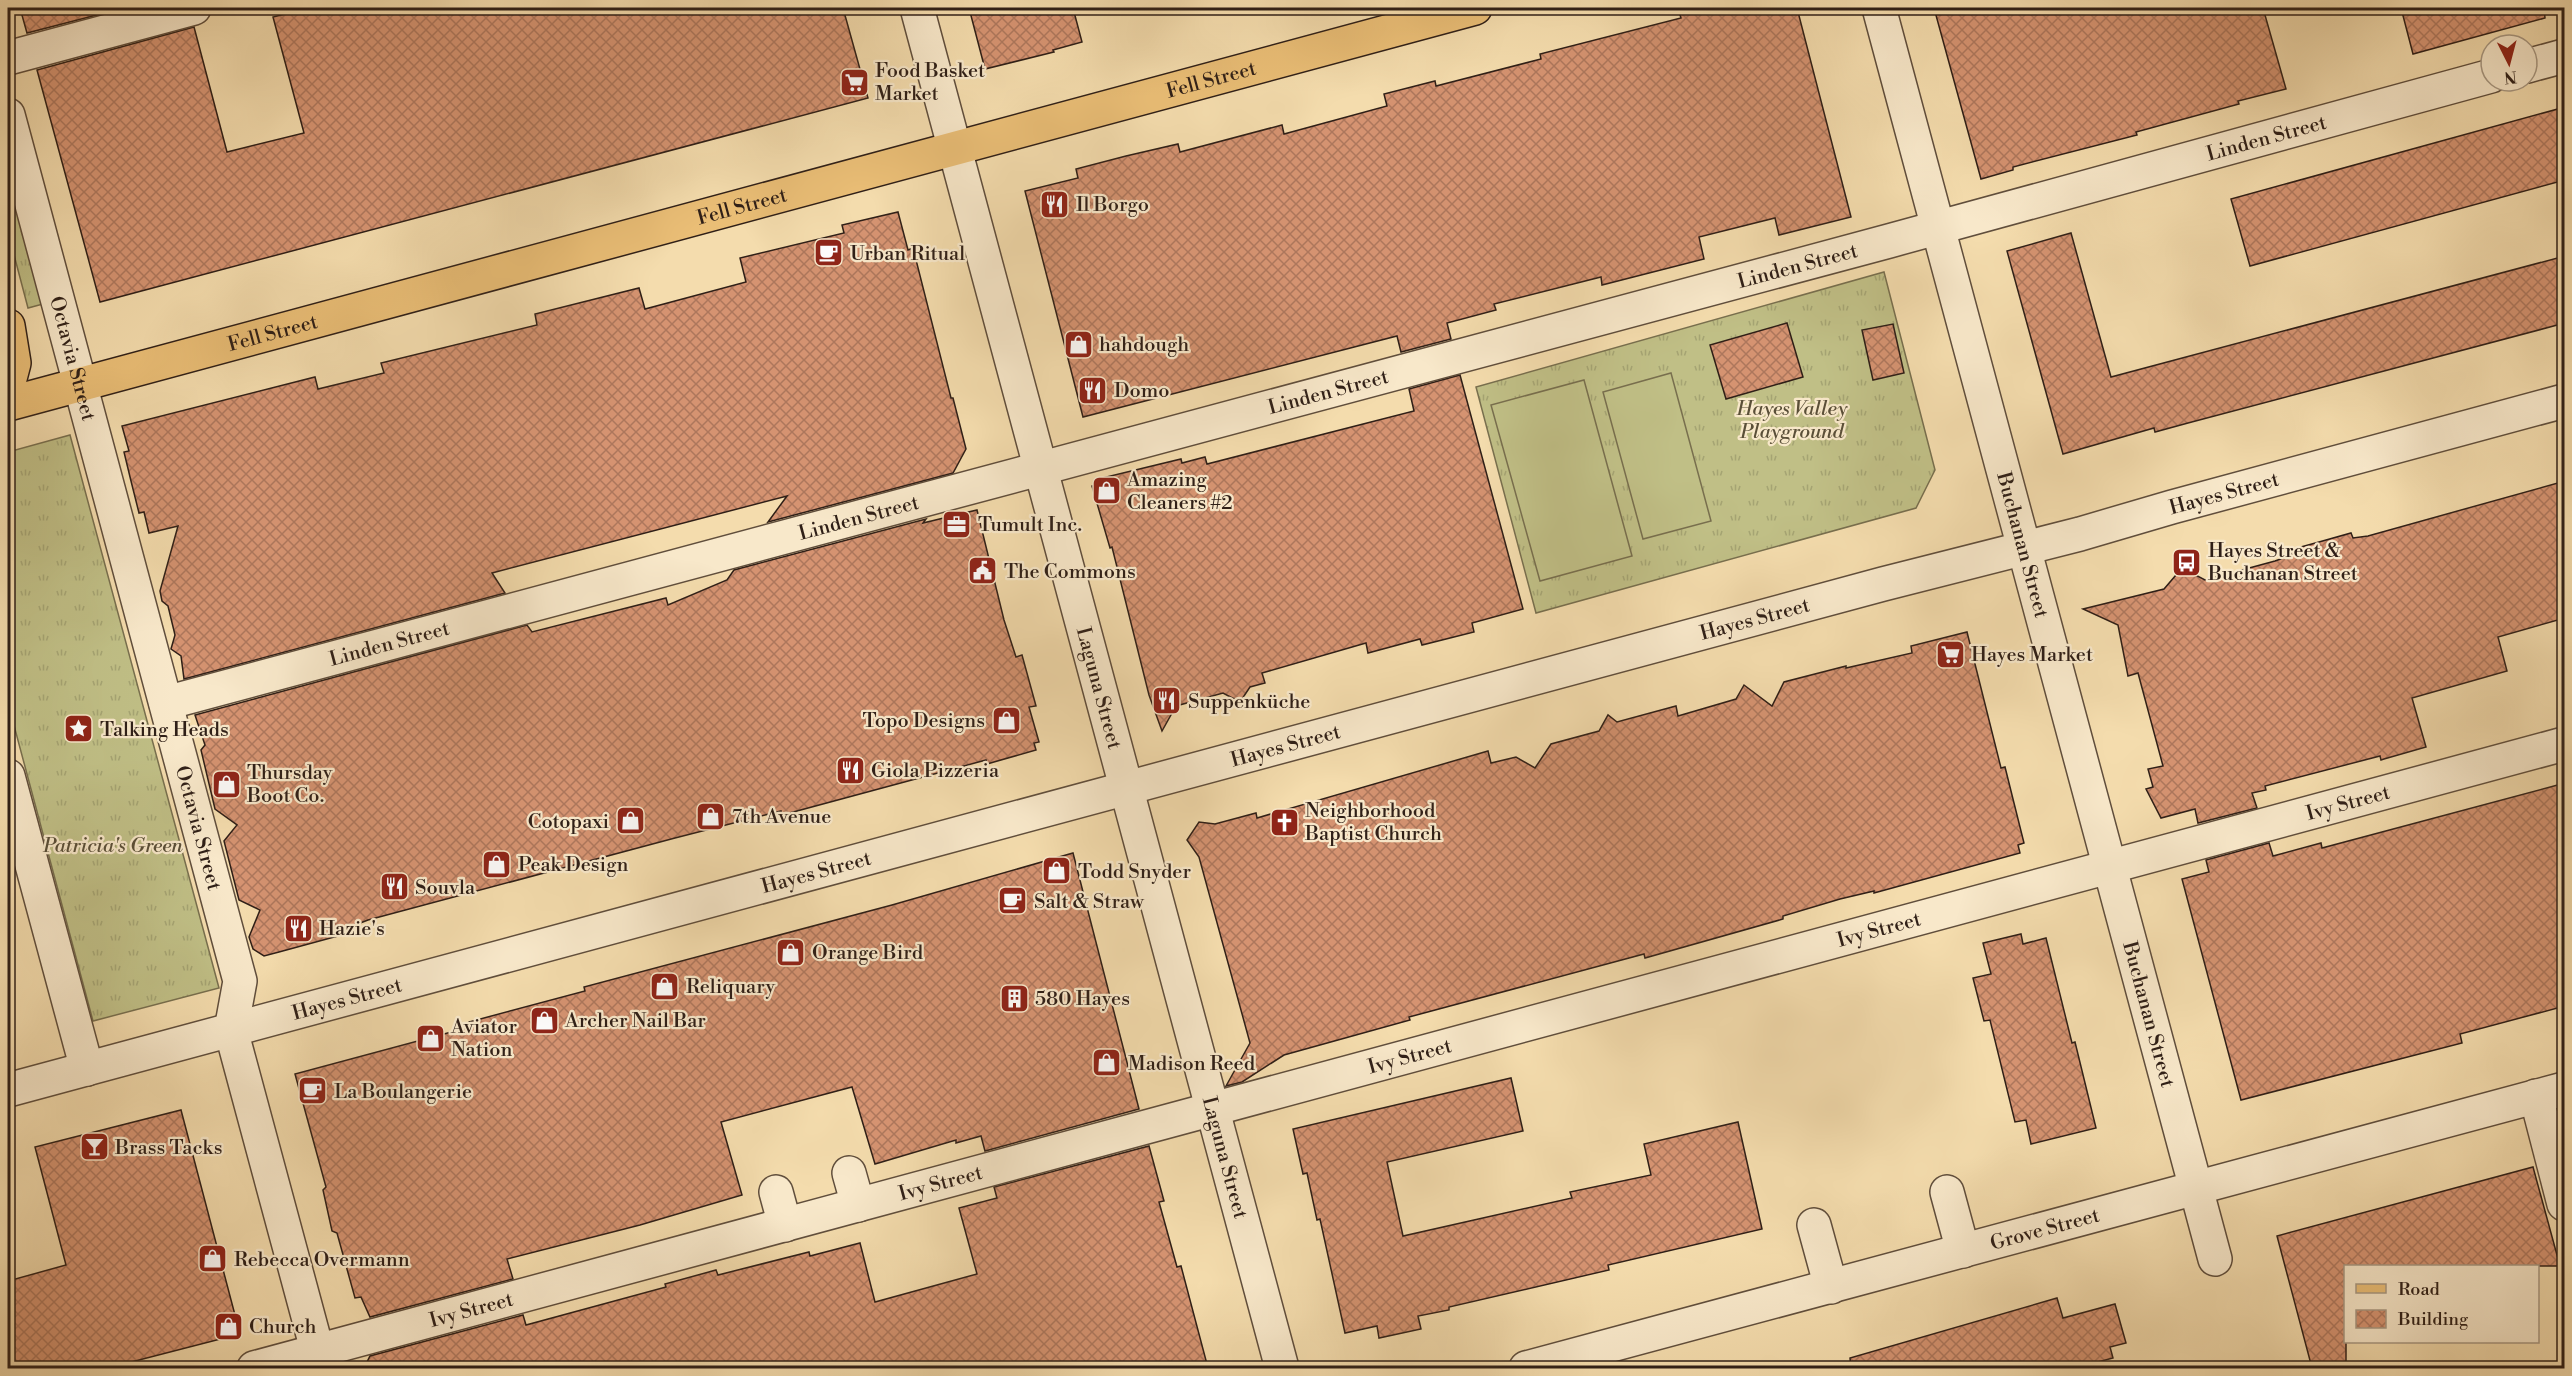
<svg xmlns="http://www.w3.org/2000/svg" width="2572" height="1376" font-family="'Libre Bodoni',serif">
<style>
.grass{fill:url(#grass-tufts);stroke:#786f4e;stroke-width:1.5}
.pitch{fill:#c0bf86;stroke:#786f4e;stroke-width:1.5}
.building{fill:url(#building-cross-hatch);stroke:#2f1f17;stroke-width:1.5}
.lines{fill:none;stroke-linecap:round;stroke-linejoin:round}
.minor-casing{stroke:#604e3c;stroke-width:36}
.major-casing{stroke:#2f1f17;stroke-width:36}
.minor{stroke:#f8e8ca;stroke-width:33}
.major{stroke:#eabe76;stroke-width:33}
.labels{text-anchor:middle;stroke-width:4.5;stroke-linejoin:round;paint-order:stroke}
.poi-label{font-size:20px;fill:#2f1f17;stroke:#f8e8ca;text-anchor:start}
.street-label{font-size:20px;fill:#2f1f17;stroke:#f8e8ca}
.park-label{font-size:20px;font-style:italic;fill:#5a4f38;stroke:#f8e8ca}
</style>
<defs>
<pattern id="grass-tufts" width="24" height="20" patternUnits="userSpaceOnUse" patternTransform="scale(1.5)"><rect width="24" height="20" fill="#c0bf86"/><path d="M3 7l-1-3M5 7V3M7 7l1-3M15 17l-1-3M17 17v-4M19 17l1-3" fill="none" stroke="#a5a473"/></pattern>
<pattern id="building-cross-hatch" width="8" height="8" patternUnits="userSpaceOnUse" patternTransform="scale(1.5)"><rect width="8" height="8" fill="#d59371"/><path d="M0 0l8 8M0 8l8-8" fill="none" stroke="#ad775c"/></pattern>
</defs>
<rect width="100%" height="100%" fill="#f4dcad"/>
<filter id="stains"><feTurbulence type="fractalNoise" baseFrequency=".00333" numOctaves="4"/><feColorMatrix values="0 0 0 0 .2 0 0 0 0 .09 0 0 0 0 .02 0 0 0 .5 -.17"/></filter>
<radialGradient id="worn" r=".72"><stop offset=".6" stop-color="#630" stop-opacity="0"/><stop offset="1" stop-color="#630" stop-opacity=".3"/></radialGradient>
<g class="grass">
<polygon points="8,173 43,304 28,308 8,232"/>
<polygon points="1884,272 1935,470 1916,508 1536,613 1476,387"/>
<polygon points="70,435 219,988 93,1021 8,703 8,452"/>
</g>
<g class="pitch">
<polygon points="1671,373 1711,521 1643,539 1603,392"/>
<polygon points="1584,380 1632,556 1540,581 1491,405"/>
</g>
<g class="building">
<polygon points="20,8 124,8 27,33"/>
<polygon points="309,8 843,8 868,98 100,302 37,70 194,27 227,152 304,133 273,17"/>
<polygon points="969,8 1073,8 1082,42 1053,50 1054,52 985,69"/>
<polygon points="1678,8 1797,8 1851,217 1779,235 1775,218 1699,237 1704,259 1602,285 1601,277 1494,304 1496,310 1447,323 1451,339 1401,352 1397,336 1083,417 1025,191 1078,178 1076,169 1126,156 1178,144 1180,152 1282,125 1284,134 1387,106 1384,94 1435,81 1436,86 1541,59 1540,54 1681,18"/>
<polygon points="1934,8 2263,8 2286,89 2238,101 2239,104 2136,132 2137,135 2013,167 2013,170 1981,179"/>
<polygon points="2401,8 2544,8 2545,18 2413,54"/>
<polygon points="2565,107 2565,180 2250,266 2231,199"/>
<polygon points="898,212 908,250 913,248 951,398 953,398 966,449 953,473 768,522 787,496 492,573 505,593 184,679 181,656 171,649 175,635 168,606 162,601 160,591 178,526 149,533 144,512 139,513 131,481 124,452 129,451 122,426 315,377 318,389 384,373 381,363 537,325 535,314 639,288 645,309 746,282 740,258 844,233 842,225"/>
<polygon points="2071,233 2111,377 2565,256 2565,323 2188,423 2155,432 2154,428 2063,454 2007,251"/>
<polygon points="1787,323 1803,377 1726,399 1710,345"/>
<polygon points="1893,324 1904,373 1873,380 1862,330"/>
<polygon points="1460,375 1523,609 1472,623 1474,632 1422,645 1420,639 1368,653 1366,643 1262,673 1265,683 1250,687 1240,702 1223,693 1176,706 1162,731 1149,695 1112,547 1110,548 1092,486 1099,485 1098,479 1181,459 1182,463 1205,457 1207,464 1414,411 1409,389"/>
<polygon points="2565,481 2565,618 2498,637 2507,671 2412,698 2426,747 2384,759 2381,760 2380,756 2265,786 2266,790 2252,793 2257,808 2198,823 2195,809 2161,818 2146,789 2153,787 2148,769 2163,766 2138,673 2128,676 2118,625 2083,609 2164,589 2182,568 2205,580 2275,561 2292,555 2290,550 2319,542 2351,533 2353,538 2368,536"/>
<polygon points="977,510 1004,620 1016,657 1022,655 1036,706 1029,707 1039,742 1034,743 1036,750 987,764 986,760 782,815 781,811 675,838 368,920 337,932 338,936 279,952 264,956 253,949 249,937 260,910 239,900 224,841 237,825 215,809 201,750 205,745 195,715 527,625 532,632 666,598 668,605 727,580 734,570 926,519 923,523"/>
<polygon points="1967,632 2001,768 2005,767 2024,843 2018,845 2020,853 1874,893 1874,891 1840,899 1783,916 1783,919 1645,958 1644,954 1409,1017 1410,1020 1284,1055 1242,1082 1226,1086 1250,1043 1199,857 1187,840 1199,822 1215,824 1256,813 1257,818 1488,751 1491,763 1516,757 1535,768 1551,744 1599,731 1608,715 1617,722 1676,706 1678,716 1736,699 1744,685 1772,706 1784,682 1846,666 1846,668 1912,653 1911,646"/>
<polygon points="2565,783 2565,1006 2460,1034 2462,1043 2241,1100 2182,879 2209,872 2206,860 2269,843 2273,856 2321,843 2322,848"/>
<polygon points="1073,853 1139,1109 985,1151 981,1136 956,1143 956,1140 875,1164 852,1087 721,1122 742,1195 640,1225 507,1259 513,1279 370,1317 361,1297 355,1298 337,1233 332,1231 323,1190 326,1187 295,1074 470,1027 469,1022 585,991 584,987 892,905"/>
<polygon points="2021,934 2023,944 2046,938 2072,1043 2075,1042 2096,1128 2031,1144 2026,1120 2015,1122 1990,1020 1984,1021 1973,978 1991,974 1983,943"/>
<polygon points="1511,1078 1523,1131 1387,1162 1403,1236 1572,1198 1570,1192 1651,1175 1644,1144 1738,1122 1762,1229 1608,1265 1609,1270 1449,1307 1449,1310 1418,1316 1421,1329 1379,1338 1377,1326 1345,1333 1320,1219 1317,1220 1307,1173 1303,1174 1293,1129"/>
<polygon points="181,1110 240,1334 108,1368 8,1368 8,1281 66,1265 35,1147"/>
<polygon points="1149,1146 1164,1201 1159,1202 1177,1267 1181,1266 1208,1368 364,1368 370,1356 523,1315 526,1325 666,1287 665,1284 716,1270 718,1275 809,1252 810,1256 860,1243 875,1302 977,1274 959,1208 997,1198 994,1187"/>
<polygon points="2533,1167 2560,1266 2346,1266 2346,1368 2312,1368 2277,1236"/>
<polygon points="2057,1298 2063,1318 2115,1304 2126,1343 2110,1347 2113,1358 2075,1368 1851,1368 1850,1358"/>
</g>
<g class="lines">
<defs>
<g id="minor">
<path id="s1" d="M917,8L1282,1368"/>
<path id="s2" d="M1879,8L2215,1259"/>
<polyline points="8,58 194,8"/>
<polyline points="2527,66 2564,56"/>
<path id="s3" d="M8,115L240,981L231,1030L322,1368"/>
<path id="s4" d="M166,703L1889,241L2491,76"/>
<polyline points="8,776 87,1069"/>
<path id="s5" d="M8,1090L1883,584L2080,534L2172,507L2564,401"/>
<polyline points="2536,1096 2564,1204"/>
<polyline points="849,1173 858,1205"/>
<polyline points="776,1192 785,1225"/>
<polyline points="1947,1192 1963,1251"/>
<polyline points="1814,1225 1831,1287"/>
<path id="s6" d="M254,1368L2564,744"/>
<path id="s7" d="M1526,1368L2564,1089"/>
</g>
<g id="major">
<polyline points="8,326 14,363 8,386"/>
<path id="s8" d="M8,404L1475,8"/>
</g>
</defs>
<use href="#minor" class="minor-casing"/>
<use href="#major" class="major-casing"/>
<use href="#minor" class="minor"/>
<use href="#major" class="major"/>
</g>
<defs>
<symbol id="supermarket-square" viewBox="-11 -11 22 22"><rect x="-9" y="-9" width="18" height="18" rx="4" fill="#8f2418" stroke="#f8e8ca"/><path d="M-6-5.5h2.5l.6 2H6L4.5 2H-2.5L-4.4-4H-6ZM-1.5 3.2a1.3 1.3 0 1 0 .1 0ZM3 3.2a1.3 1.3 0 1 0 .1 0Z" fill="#fff"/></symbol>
<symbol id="restaurant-square" viewBox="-11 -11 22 22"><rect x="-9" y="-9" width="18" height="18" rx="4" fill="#8f2418" stroke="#f8e8ca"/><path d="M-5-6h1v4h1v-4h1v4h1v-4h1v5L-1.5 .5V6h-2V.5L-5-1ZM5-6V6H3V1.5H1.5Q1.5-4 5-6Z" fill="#fff"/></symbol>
<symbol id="cafe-square" viewBox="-11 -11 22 22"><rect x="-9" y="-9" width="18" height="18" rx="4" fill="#8f2418" stroke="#f8e8ca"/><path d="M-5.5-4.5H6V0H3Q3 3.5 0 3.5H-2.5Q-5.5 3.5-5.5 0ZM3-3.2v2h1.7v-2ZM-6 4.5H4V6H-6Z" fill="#fff"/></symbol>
<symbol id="shop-square" viewBox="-11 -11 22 22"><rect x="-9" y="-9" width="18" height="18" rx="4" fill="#8f2418" stroke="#f8e8ca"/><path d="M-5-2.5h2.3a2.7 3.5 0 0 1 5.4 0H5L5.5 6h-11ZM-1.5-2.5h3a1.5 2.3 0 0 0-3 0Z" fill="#fff"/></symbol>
<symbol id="office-square" viewBox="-11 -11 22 22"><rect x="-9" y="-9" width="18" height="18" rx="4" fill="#8f2418" stroke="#f8e8ca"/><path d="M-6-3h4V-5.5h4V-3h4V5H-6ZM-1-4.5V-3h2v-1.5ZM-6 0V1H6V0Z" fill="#fff"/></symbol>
<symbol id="bus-square" viewBox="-11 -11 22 22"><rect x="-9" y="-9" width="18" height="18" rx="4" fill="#8f2418" stroke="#f8e8ca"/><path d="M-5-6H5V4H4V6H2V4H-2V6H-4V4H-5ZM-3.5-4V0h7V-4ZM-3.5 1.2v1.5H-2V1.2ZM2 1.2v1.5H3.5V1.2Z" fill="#fff"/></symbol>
<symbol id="civic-square" viewBox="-11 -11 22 22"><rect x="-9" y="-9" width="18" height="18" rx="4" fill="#8f2418" stroke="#f8e8ca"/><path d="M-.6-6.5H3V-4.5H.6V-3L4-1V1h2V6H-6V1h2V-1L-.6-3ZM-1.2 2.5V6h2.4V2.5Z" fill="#fff"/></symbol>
<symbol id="sight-square" viewBox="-11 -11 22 22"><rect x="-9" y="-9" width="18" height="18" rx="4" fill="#8f2418" stroke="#f8e8ca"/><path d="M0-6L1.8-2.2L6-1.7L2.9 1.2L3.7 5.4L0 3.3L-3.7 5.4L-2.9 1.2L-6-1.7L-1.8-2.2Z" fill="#fff"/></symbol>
<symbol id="church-square" viewBox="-11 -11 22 22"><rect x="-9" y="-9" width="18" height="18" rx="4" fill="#8f2418" stroke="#f8e8ca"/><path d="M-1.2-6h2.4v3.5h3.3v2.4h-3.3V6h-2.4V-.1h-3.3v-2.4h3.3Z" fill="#fff"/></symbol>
<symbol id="building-square" viewBox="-11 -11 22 22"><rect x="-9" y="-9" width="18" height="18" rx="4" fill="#8f2418" stroke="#f8e8ca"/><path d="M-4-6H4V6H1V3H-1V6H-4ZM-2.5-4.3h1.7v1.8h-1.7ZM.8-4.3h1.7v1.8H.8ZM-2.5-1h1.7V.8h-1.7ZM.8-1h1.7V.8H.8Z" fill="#fff"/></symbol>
<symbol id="bar-square" viewBox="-11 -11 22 22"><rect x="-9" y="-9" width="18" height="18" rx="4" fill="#8f2418" stroke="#f8e8ca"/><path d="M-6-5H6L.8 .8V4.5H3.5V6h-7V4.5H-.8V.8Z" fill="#fff"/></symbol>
</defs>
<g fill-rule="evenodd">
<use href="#supermarket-square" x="838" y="66" width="33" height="33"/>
<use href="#restaurant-square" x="1038" y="188" width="33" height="33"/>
<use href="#cafe-square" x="812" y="236" width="33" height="33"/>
<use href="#shop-square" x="1062" y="328" width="33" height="33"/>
<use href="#restaurant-square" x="1076" y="374" width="33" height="33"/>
<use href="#shop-square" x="1090" y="474" width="33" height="33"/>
<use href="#office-square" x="940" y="508" width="33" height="33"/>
<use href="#bus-square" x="2170" y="546" width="33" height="33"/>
<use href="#civic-square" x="966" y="554" width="33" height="33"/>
<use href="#supermarket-square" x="1934" y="638" width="33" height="33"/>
<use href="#restaurant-square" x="1150" y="684" width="33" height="33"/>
<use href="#shop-square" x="990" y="704" width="33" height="33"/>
<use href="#sight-square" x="62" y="712" width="33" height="33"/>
<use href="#restaurant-square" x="834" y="754" width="33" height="33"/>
<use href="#shop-square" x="210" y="768" width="33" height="33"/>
<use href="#shop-square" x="694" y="800" width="33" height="33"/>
<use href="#shop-square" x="614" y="804" width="33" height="33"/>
<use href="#church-square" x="1268" y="806" width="33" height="33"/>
<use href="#shop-square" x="480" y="848" width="33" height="33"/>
<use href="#shop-square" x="1040" y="854" width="33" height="33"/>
<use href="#restaurant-square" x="378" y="870" width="33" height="33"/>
<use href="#cafe-square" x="996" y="884" width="33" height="33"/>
<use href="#restaurant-square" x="282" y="912" width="33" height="33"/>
<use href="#shop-square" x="774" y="936" width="33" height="33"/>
<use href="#shop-square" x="648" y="970" width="33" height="33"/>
<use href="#building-square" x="998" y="982" width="33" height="33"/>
<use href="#shop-square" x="528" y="1004" width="33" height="33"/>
<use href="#shop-square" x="414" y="1022" width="33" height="33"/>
<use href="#shop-square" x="1090" y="1046" width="33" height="33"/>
<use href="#cafe-square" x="296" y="1074" width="33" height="33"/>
<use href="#bar-square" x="78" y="1130" width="33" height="33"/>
<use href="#shop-square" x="196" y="1242" width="33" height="33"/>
<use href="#shop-square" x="212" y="1310" width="33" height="33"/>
</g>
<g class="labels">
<g class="poi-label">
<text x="875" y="77">Food Basket<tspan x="875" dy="23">Market</tspan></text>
<text x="1076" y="211">Il Borgo</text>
<text x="850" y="260">Urban Ritual</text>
<text x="1099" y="351">hahdough</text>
<text x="1114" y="397">Domo</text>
<text x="1127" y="486">Amazing<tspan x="1127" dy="23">Cleaners #2</tspan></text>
<text x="978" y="531">Tumult Inc.</text>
<text x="2208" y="557">Hayes Street &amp;<tspan x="2208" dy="23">Buchanan Street</tspan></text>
<text x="1004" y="578">The Commons</text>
<text x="1971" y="661">Hayes Market</text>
<text x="1188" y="708">Suppenküche</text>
<text x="985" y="727" text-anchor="end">Topo Designs</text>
<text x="100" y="736">Talking Heads</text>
<text x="871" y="777">Giola Pizzeria</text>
<text x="247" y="779">Thursday<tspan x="247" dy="23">Boot Co.</tspan></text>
<text x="1305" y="817">Neighborhood<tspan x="1305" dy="23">Baptist Church</tspan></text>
<text x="732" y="823">7th Avenue</text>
<text x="609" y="828" text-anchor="end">Cotopaxi</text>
<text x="518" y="871">Peak Design</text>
<text x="1078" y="878">Todd Snyder</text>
<text x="415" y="894">Souvla</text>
<text x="1034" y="908">Salt &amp; Straw</text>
<text x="319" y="935">Hazie's</text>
<text x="812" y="959">Orange Bird</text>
<text x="686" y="993">Reliquary</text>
<text x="1035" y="1005">580 Hayes</text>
<text x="565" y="1027">Archer Nail Bar</text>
<text x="451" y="1033">Aviator<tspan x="451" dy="23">Nation</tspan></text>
<text x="1128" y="1070">Madison Reed</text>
<text x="334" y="1098">La Boulangerie</text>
<text x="115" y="1154">Brass Tacks</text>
<text x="234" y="1266">Rebecca Overmann</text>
<text x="249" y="1333">Church</text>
</g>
<g class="street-label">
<text dy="7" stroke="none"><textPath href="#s8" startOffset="1246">Fell Street</textPath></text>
<text dy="7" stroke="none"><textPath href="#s4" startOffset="2175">Linden Street</textPath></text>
<text dy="7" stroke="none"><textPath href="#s8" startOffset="760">Fell Street</textPath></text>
<text dy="7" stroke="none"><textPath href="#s4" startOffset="1689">Linden Street</textPath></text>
<text dy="7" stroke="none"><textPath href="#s8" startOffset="274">Fell Street</textPath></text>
<text dy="7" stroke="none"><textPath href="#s3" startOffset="252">Octavia Street</textPath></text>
<text dy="7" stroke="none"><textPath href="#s4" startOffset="1203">Linden Street</textPath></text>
<text dy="7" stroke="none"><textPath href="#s5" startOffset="2295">Hayes Street</textPath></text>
<text dy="7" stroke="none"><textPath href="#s4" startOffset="717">Linden Street</textPath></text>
<text dy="7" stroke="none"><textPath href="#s2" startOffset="556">Buchanan Street</textPath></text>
<text dy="7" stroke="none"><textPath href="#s5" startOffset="1809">Hayes Street</textPath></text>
<text dy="7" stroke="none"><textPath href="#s4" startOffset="231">Linden Street</textPath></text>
<text dy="7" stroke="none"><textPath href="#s1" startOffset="704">Laguna Street</textPath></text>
<text dy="7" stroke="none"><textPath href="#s5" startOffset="1323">Hayes Street</textPath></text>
<text dy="7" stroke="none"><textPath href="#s6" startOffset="2169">Ivy Street</textPath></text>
<text dy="7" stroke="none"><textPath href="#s3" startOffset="738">Octavia Street</textPath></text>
<text dy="7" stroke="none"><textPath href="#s5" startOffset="837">Hayes Street</textPath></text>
<text dy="7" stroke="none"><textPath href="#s6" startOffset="1683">Ivy Street</textPath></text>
<text dy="7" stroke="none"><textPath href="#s5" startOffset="351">Hayes Street</textPath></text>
<text dy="7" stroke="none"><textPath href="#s2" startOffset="1042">Buchanan Street</textPath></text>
<text dy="7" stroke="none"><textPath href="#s6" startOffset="1197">Ivy Street</textPath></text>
<text dy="7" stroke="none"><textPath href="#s1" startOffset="1190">Laguna Street</textPath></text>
<text dy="7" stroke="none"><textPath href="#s6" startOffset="711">Ivy Street</textPath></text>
<text dy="7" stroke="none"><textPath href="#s7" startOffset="537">Grove Street</textPath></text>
<text dy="7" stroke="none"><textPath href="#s6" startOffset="225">Ivy Street</textPath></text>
</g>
<g class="park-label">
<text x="1792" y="415">Hayes Valley<tspan x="1792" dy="23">Playground</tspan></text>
<text x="113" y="852">Patricia's Green</text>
</g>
</g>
<rect width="2572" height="1376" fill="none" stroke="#f4dcad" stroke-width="30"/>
<rect x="9" y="9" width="2554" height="1358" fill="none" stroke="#2f1f17" stroke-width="3"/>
<rect x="15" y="15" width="2542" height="1346" fill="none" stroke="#2f1f17" stroke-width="1.5"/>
<rect x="2344" y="1265" width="195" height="78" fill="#f8e8ca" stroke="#a89882" stroke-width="1.5"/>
<rect x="2356" y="1284" width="30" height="9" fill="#eabe76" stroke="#a89882" stroke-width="1.5"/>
<text x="2398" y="1295" font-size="18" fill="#2f1f17">Road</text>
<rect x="2356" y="1310" width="30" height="18" fill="url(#building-cross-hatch)" stroke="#a89882" stroke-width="1.5"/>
<text x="2398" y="1325" font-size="18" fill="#2f1f17">Building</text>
<g transform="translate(2509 63) rotate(174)"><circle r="28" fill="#f8e8ca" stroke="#a89882" stroke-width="1.5"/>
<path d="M0-4.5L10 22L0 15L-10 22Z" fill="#8f2418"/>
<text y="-9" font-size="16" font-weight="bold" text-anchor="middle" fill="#2f1f17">N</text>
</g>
<rect width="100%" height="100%" filter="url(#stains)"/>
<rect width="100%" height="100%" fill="url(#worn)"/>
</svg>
